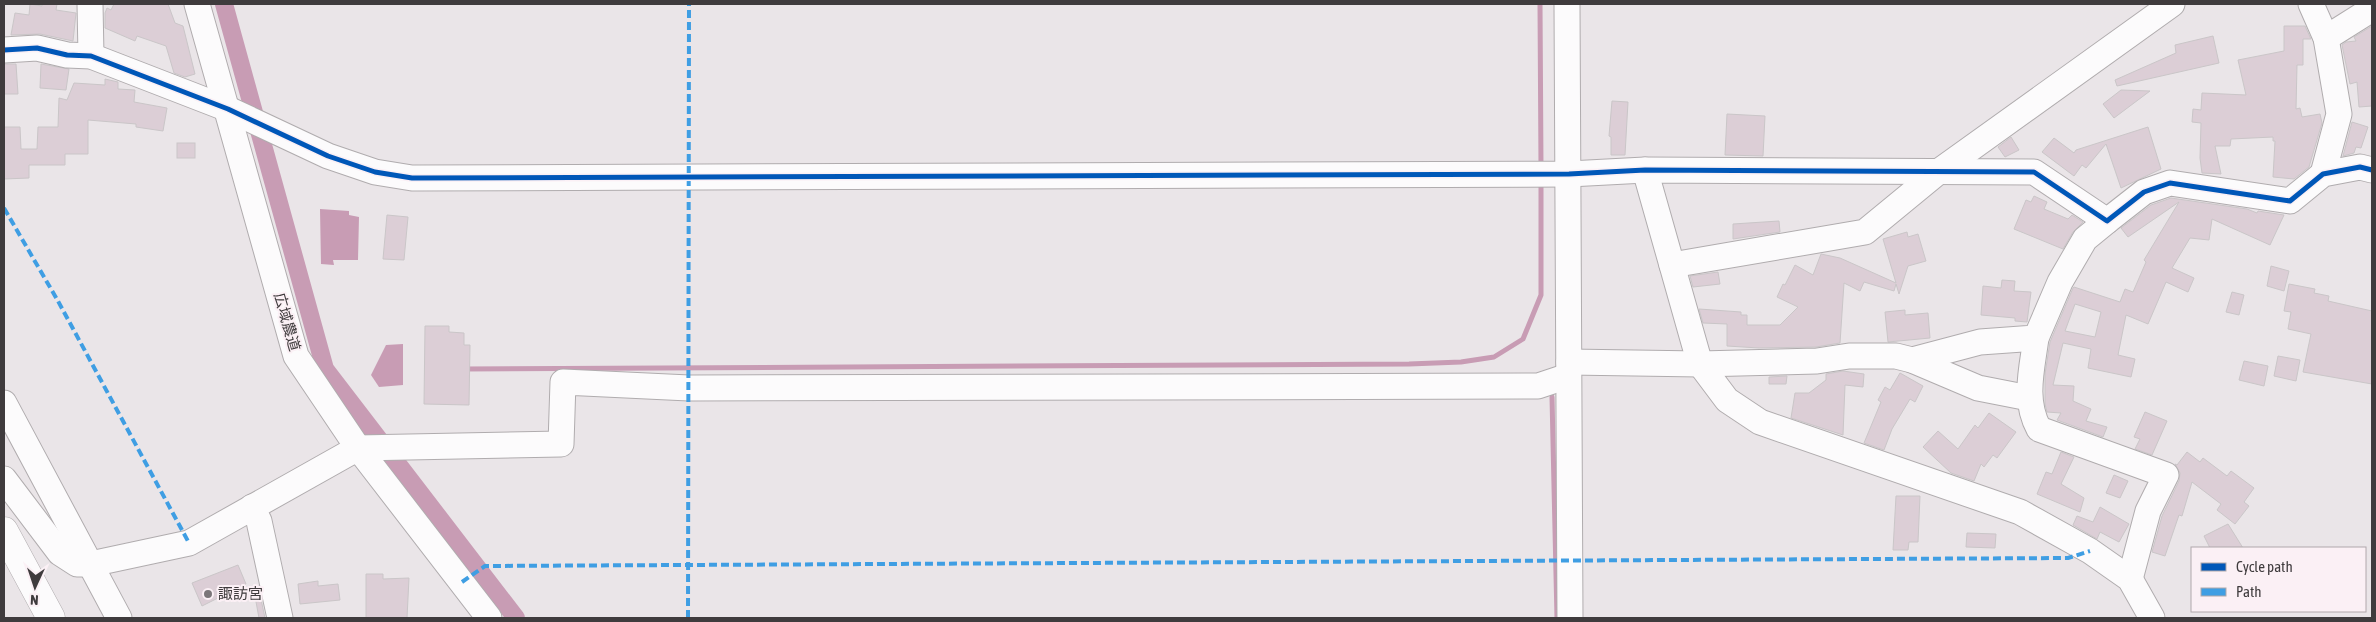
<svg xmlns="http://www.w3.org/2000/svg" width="2376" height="622" font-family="'Asap Condensed','Noto Sans JP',sans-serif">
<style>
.water{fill:#c89cb4}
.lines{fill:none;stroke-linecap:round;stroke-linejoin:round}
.stream{stroke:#c89cb4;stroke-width:5}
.canal{stroke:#c89cb4;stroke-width:18}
.building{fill:#dcced6;stroke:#cac6c8;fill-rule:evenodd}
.minor-casing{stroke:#b0acae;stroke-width:27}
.major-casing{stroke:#b0acae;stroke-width:29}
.minor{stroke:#fcfbfc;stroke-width:25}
.major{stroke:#fcfbfc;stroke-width:28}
.quiet{stroke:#3f9ee3;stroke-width:4;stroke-dasharray:8 4;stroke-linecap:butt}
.cycleway-casing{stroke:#fbf0f5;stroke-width:8}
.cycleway{stroke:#0057b8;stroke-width:5}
.poi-dot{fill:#7b7679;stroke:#fbf0f5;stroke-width:2}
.labels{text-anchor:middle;stroke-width:4;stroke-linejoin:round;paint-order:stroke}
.street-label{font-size:15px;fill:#3f3b3d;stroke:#fbf0f5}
.poi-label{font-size:15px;fill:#3f3b3d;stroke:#fbf0f5;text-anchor:start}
</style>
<rect width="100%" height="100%" fill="#eae5e8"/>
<g class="water">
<polygon points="320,209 349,211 349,215 359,217 358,260 333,260 334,265 321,264"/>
<polygon points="403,344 403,385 379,387 371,375 386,345"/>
</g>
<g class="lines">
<g class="stream">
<polyline points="1540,4 1541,168"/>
<polyline points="464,369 1409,364 1461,362 1494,357 1523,339 1541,295 1541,182"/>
<polyline points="1552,397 1557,618"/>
</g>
<polyline class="canal" points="224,4 325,369 516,618"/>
</g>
<g class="building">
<polygon points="30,4 42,6 42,4 57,4 56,10 76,13 73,41 40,34 11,35 15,13 29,15"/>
<polygon points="114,4 168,4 175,23 183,26 195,74 185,77 174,73 166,46 137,36 135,41 105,28 105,13 107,8 111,10"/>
<polygon points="2284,26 2305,26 2311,39 2303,39 2303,65 2297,65 2296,109 2300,108 2302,117 2320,114 2322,123 2309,167 2294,179 2273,177 2275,141 2273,141 2273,137 2231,139 2230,146 2215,146 2221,174 2202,173 2200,158 2201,123 2192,122 2193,109 2201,110 2202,93 2246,95 2238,60 2284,51"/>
<polygon points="2372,26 2372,106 2359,107 2357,82 2350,84 2342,45 2346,42 2356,41 2354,37"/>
<polygon points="2213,36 2219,63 2117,86 2115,80 2176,53 2175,45"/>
<polygon points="4,64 16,64 18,94 4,94"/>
<polygon points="41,64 69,69 66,90 40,88"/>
<polygon points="105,79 118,82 118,89 135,90 134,102 167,108 163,131 136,127 136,124 88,120 88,154 65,154 65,165 29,165 29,178 4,179 4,127 20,127 21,149 37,149 38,127 58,127 59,98 67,100 74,83 105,85"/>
<polygon points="2121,90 2150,91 2114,118 2103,104"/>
<polygon points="1612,101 1628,102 1625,155 1611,155 1611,137 1609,136"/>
<polygon points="1727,114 1765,116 1763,156 1725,155"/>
<polygon points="2352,122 2368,127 2361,148 2356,147 2354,153 2343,156"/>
<polygon points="2148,127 2161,169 2121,188 2106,144 2086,168 2082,165 2074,176 2042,152 2054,138 2074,153 2076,150"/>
<polygon points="2011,137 2019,150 2005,157 1998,147"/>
<rect x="177" y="143" width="18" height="15"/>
<polygon points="2034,196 2047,202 2044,209 2068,219 2072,215 2083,222 2073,232 2063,249 2014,229 2026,200 2031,202"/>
<path d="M2171,198L2247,209L2257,213L2258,211L2284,215L2270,245L2212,219L2209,240L2190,238L2172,268L2194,278L2188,292L2166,282L2148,324L2126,315L2118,355L2135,359L2131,377L2088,368L2091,349L2063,343L2053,385L2074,386L2073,401L2091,409L2086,421L2107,427L2103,437L2057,420L2061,413L2047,412L2045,404V374L2050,342L2073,288L2074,287L2120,302L2125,289L2133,292L2146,262L2144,260L2179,202L2128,237L2121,228L2151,205ZM2075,304L2101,312L2095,337L2065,331Z"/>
<polygon points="387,215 408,217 404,260 383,259"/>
<polygon points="1779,221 1780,232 1733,239 1733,224"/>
<polygon points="1907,232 1908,237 1918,234 1926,261 1908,266 1899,294 1896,284 1894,291 1864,282 1860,291 1844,283 1840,343 1816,347 1759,348 1727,346 1727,324 1703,323 1699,309 1741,312 1741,315 1747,315 1747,325 1780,325 1798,307 1777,297 1783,284 1785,285 1795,265 1813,275 1821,254 1840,258 1896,283 1883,239"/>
<polygon points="2271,266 2289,271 2284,291 2267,286"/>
<polygon points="1718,272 1720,284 1693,287 1690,276"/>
<polygon points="2002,280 2015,281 2014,291 2031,292 2027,322 2015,321 2015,318 1981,315 1983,286 2001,288"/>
<polygon points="2289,284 2315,289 2314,293 2329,296 2328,301 2372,311 2372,384 2303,372 2311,334 2288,329 2291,312 2284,311"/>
<polygon points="2232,292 2244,295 2239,315 2226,312"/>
<polygon points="1905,310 1905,315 1928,313 1930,338 1888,342 1885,312"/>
<polygon points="425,326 449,326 449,332 464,333 464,345 470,345 469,405 424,404"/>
<polygon points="2278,356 2300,360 2296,381 2274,376"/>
<polygon points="2244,361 2268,366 2264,386 2239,380"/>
<polygon points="1843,371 1864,374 1863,387 1845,385 1843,435 1791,418 1795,393 1809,393 1826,380 1826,374"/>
<polygon points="1900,373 1923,386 1915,402 1910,399 1892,429 1884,450 1864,443 1881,402 1878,400 1885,387 1890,390"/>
<polygon points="1787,376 1786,384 1769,384 1769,377"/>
<polygon points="2145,412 2167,421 2152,455 2135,449 2140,439 2134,437"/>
<polygon points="1989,413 2016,432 1997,458 1993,455 1984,467 1981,464 1974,481 1951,473 1923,447 1938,431 1958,449 1975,425 1978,428"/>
<polygon points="2061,452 2074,457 2061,484 2084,498 2080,512 2037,494 2046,472 2052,474"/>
<polygon points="2187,452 2200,462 2203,458 2227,476 2231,471 2254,488 2244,502 2249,506 2235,524 2217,510 2221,504 2217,501 2192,482 2182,516 2179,515 2165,556 2152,552 2162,516 2179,481 2180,473 2175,464 2177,465"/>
<polygon points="2114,475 2128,481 2120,498 2106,493"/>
<polygon points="1896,496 1920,496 1918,542 1909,542 1908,550 1893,550"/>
<polygon points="2100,507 2129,524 2119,542 2100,532 2097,539 2073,525 2077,516 2093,522"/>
<polygon points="2228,524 2243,548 2210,548 2204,536"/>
<polygon points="1967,533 1996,534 1995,548 1966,547"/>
<polygon points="238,565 246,584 202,606 192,583"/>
<polygon points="366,574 383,574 383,579 409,578 407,618 366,618"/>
<polygon points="318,581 318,586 338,584 340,600 300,604 298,584"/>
<polygon points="259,590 265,618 259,618 254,591"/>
</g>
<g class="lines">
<defs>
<g id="minor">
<polyline points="90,4 91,56"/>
<polyline points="197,4 296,356 358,448 489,618"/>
<polyline points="1567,4 1570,618"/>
<polyline points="2311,4 2326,38 2339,114 2323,174"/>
<polyline points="2326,38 2372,9"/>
<polyline points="4,50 37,48 67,55 91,56 228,109 328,156 375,172 412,178 1569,174 1645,170 2034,172 2107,221 2144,192 2170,183 2290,201 2323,174 2360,167 2372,170"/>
<polyline points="1645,170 1700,364 1727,400 1760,422 2020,512 2090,551 2130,579 2152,618"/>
<polyline points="1672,265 1865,232 1938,172 2172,4"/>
<path d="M2036,338C2032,369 2023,400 2039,429L2166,475L2148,511L2130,579"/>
<polyline points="1912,360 1978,388 2029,398"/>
<polyline points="1569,362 1700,364 1817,361 1849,356 1896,356 1912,360 1980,342 2036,338 2060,282 2085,239 2107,221"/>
<polyline points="4,403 119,618"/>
<polyline points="4,479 60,553 77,564 91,564 189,543 358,448 561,444 563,382 689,388 1538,386 1568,376"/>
<polyline points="252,507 259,521 280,618"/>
</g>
<polyline id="major" points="4,531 51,618"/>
</defs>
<use href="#minor" class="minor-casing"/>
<use href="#major" class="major-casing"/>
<use href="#minor" class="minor"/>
<use href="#major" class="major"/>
<g class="quiet">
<polyline points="4,208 58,301 189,543"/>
<polyline points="462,582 485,566 2068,558 2090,551"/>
<polyline points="688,618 689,4"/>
</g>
<defs>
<polyline id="cycleway" points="4,50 37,48 67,55 91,56 228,109 328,156 375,172 412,178 1569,174 1645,170 2034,172 2107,221 2144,192 2170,183 2290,201 2323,174 2360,167 2372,170"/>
</defs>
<use href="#cycleway" class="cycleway-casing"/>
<use href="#cycleway" class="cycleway"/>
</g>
<circle class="poi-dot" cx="208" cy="594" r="5"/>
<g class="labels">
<g class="street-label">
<text transform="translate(287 322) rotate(74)" y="5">広域農道</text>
</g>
<g class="poi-label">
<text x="218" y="599">諏訪宮</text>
</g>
</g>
<rect width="2376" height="622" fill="none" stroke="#3f3b3d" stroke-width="10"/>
<rect x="2191" y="547" width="175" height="65" fill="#fbf0f5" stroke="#b0a8ab"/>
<rect x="2201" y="563" width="25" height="8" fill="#0057b8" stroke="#b0a8ab"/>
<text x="2236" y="572" font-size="15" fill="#3f3b3d">Cycle path</text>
<rect x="2201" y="588" width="25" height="8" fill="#3f9ee3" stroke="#b0a8ab"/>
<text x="2236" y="597" font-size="15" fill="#3f3b3d">Path</text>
<g transform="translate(35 587) rotate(183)" stroke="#fbf0f5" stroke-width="4" paint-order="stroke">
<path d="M0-4L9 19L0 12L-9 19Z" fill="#3f3b3d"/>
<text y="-8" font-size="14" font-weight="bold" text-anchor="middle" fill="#3f3b3d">N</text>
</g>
</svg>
